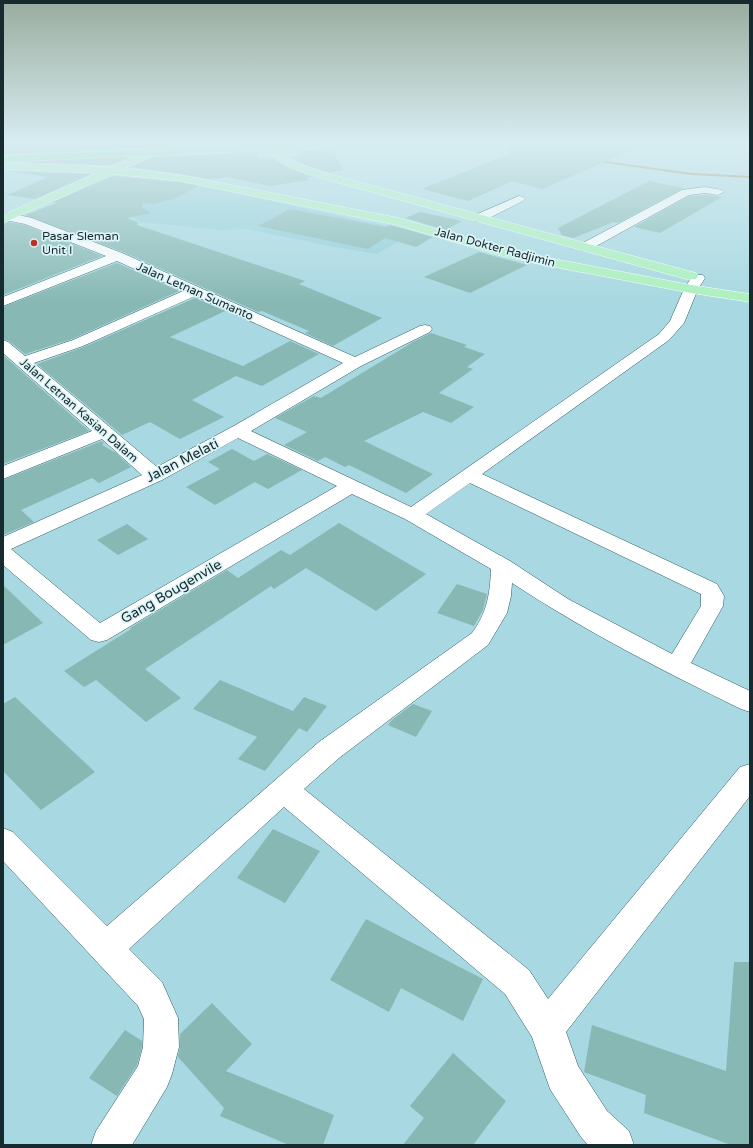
<svg xmlns="http://www.w3.org/2000/svg" width="753" height="1148" font-family="'Varela Round',sans-serif">
<style>
.built{fill:#94ced8}
.green{fill:#d69287}
.lines{fill:none;stroke-linecap:round;stroke-linejoin:round}
.stream{fill:#927d30;fill-rule:evenodd}
.building{fill:#87b8b4}
.minor-casing{stroke:#2d5b63;stroke-width:1}
.major-casing{stroke:#fff;stroke-width:1}
.highway-casing{stroke:#fff;stroke-width:1}
.minor{fill:#fff;fill-rule:evenodd}
.major{fill:#acf1bc;fill-rule:evenodd}
.highway{fill:#75e88f;fill-rule:evenodd}
.poi-dot{fill:#be3125;stroke:#dcf4f8;stroke-width:1.5}
.labels{text-anchor:middle;stroke-width:3.5;stroke-linejoin:round;paint-order:stroke}
.far-poi-label{font-size:12px;fill:#172a2d;stroke:#dcf4f8;text-anchor:start}
.far-street-label{font-size:12px;fill:#172a2d;stroke:#dcf4f8}
.street-label{font-size:14px;fill:#172a2d;stroke:#dcf4f8}
</style>
<rect width="100%" height="100%" fill="#a8d8e1"/>
<polygon class="built" points="106,177 122,177 186,183 415,232 377,254 329,246 247,229 221,230 140,222 109,199 73,191"/>
<polygon class="green" points="126,157 130,158 111,165 25,162 29,160"/>
<g class="lines">
<polygon class="stream" points="595,158 605,161 692,173 750,176 750,178 692,175 605,163 594,160"/>
</g>
<g class="building">
<polygon points="3,142 171,142 171,147 3,154"/>
<polygon points="506,142 650,142 542,189 512,181 468,201 422,189 509,154"/>
<polygon points="332,149 343,170 330,173 306,165 289,157 300,157 297,150"/>
<polygon points="256,152 259,158 273,158 289,168 312,177 306,178 309,180 270,186 228,177 210,179 180,174 130,167 154,157"/>
<polygon points="127,158 110,165 27,162"/>
<polygon points="7,171 91,174 35,199 7,195 48,177"/>
<polygon points="113,176 180,182 198,186 174,199 152,204 143,203 142,207 141,207 151,213 127,218 138,222 137,225 305,281 299,284 382,318 333,346 305,333 309,331 262,311 258,312 123,252 25,215 57,203 53,202"/>
<polygon points="649,181 684,188 618,223 614,222 573,238 562,235 558,228"/>
<polygon points="705,195 722,197 660,233 634,227 689,196"/>
<polygon points="290,209 385,227 390,225 433,237 416,247 385,238 368,249 258,226"/>
<polygon points="420,212 462,221 446,230 405,218"/>
<polygon points="8,222 25,225 102,256 3,295 3,224"/>
<polygon points="479,252 527,265 470,293 424,277"/>
<polygon points="117,263 179,291 72,339 25,354 9,341 3,339 3,307"/>
<polygon points="195,298 225,311 170,337 243,366 290,341 319,354 262,386 236,376 192,400 224,417 180,439 150,422 122,435 37,364 84,347"/>
<polygon points="431,333 467,345 464,347 485,354 467,367 473,369 439,393 474,407 451,423 423,412 364,441 433,474 406,493 349,465 345,467 325,457 318,461 284,445 307,432 275,418 314,396 321,398 413,342"/>
<polygon points="3,355 89,431 3,464"/>
<polygon points="102,441 104,443 102,445 116,453 131,467 99,483 92,478 21,510 34,522 3,535 3,480"/>
<polygon points="232,449 254,461 267,454 302,470 268,489 255,482 215,505 186,487 220,469 208,462"/>
<polygon points="339,523 426,574 376,611 306,568 274,589 271,586 145,669 181,698 146,722 96,680 84,687 64,671 131,629 130,628 227,570 238,578 281,550 290,555"/>
<polygon points="127,524 148,539 118,555 97,540"/>
<polygon points="457,584 487,594 483,610 474,626 437,613"/>
<polygon points="3,585 43,623 3,645"/>
<polygon points="220,680 293,711 304,697 327,706 307,732 299,728 265,771 238,759 257,737 193,709"/>
<polygon points="15,697 95,772 41,810 3,771 3,704"/>
<polygon points="413,704 432,711 416,737 388,725 392,720"/>
<polygon points="273,829 320,851 285,903 237,878"/>
<polygon points="366,919 483,979 463,1021 401,988 389,1012 330,980"/>
<polygon points="734,962 750,962 750,1145 731,1145 644,1113 646,1095 584,1072 592,1025 726,1071"/>
<polygon points="212,1003 252,1044 226,1071 334,1115 323,1145 289,1145 220,1116 224,1108 178,1057 180,1047 180,1034"/>
<polygon points="125,1030 142,1041 142,1047 137,1065 117,1096 89,1078"/>
<polygon points="453,1053 506,1101 473,1145 403,1145 424,1118 410,1106"/>
</g>
<g class="lines">
<defs>
<g id="minor">
<polygon points="220,142 230,142 233,146 228,149 225,148"/>
<polygon points="705,187 722,190 724,192 718,195 705,193 689,195 589,250 581,250 579,247 581,244 682,190"/>
<polygon points="519,196 523,197 525,199 523,201 483,221 475,221 473,218 475,215"/>
<path d="M9,213L32,218L122,253L355,357L420,326L425,325L430,326L432,329L430,332L361,366L251,431L411,507L659,334L670,321L684,289L693,275H703L705,278L698,289L684,323L669,340L482,474L717,584L724,596L723,606L691,663L750,691V712L741,709C663,671 585,631 512,583L511,596L507,613L488,645L339,758L304,789L529,970L548,999L740,767L750,764V796L566,1032L578,1066L607,1111L629,1131L634,1145H588L581,1137L550,1089L532,1037L505,994L284,807L129,949L162,982L178,1018L179,1047L172,1074L167,1087L132,1145H91L96,1131L138,1066L143,1047L144,1019L138,1006L3,861V828L13,832L107,926L319,742L472,633C487,613 490,594 491,569L405,519L352,494L107,640L99,642L91,640L3,565V537L142,475L102,439L3,479V466L92,431L3,353V340L8,342L25,356L73,340L183,291L117,261L3,306V297L106,256L25,224L5,220L3,217L5,214ZM195,296L343,363L232,427L157,467L34,363L83,346ZM238,438L337,486L100,623L11,549L162,480ZM470,483L701,594V606L672,654L568,599L510,561L426,514Z"/>
</g>
<g id="major">
<path d="M266,143H272C285,162 308,167 329,174L696,273L698,276L696,279H686L321,178C300,171 277,165 264,145Z"/>
<polygon points="150,150 154,151 155,153 154,155 125,168 180,175 399,218 505,249 544,257 691,285 750,294 750,302 691,293 544,265 498,255 397,225 180,181 113,174 3,223 3,215 97,173 3,169 3,163 110,167"/>
</g>
<polygon id="highway" points="312,142 391,142 386,145 3,162 3,156"/>
</defs>
<use href="#minor" class="minor-casing"/>
<use href="#major" class="major-casing"/>
<use href="#highway" class="highway-casing"/>
<use href="#minor" class="minor"/>
<use href="#major" class="major"/>
<use href="#highway" class="highway"/>
</g>
<linearGradient id="sky" x2="0" y2="1"><stop stop-color="#9aac9f"/><stop offset="0.47" stop-color="#d8edf2"/><stop offset="1" stop-color="#d8edf2" stop-opacity="0"/></linearGradient>
<rect width="753" height="303" fill="url(#sky)"/>
<circle class="poi-dot" cx="34" cy="243" r="4"/>
<g class="labels">
<g class="far-poi-label">
<text x="42" y="240">Pasar Sleman<tspan x="42" dy="14">Unit I</tspan></text>
</g>
<g class="far-street-label">
<text transform="translate(495 247) rotate(15)" y="4">Jalan Dokter Radjimin</text>
<text transform="translate(195 291) rotate(24)" y="4">Jalan Letnan Sumanto</text>
<text transform="translate(79 410) rotate(41)" y="4">Jalan Letnan Kasian Dalam</text>
</g>
<g class="street-label">
<text transform="translate(182 460) rotate(-27)" y="5">Jalan Melati</text>
<text transform="translate(171 591) rotate(-30)" y="5">Gang Bougenvile</text>
</g>
</g>
<rect width="753" height="1148" fill="none" stroke="#172a2d" stroke-width="8"/>
</svg>
